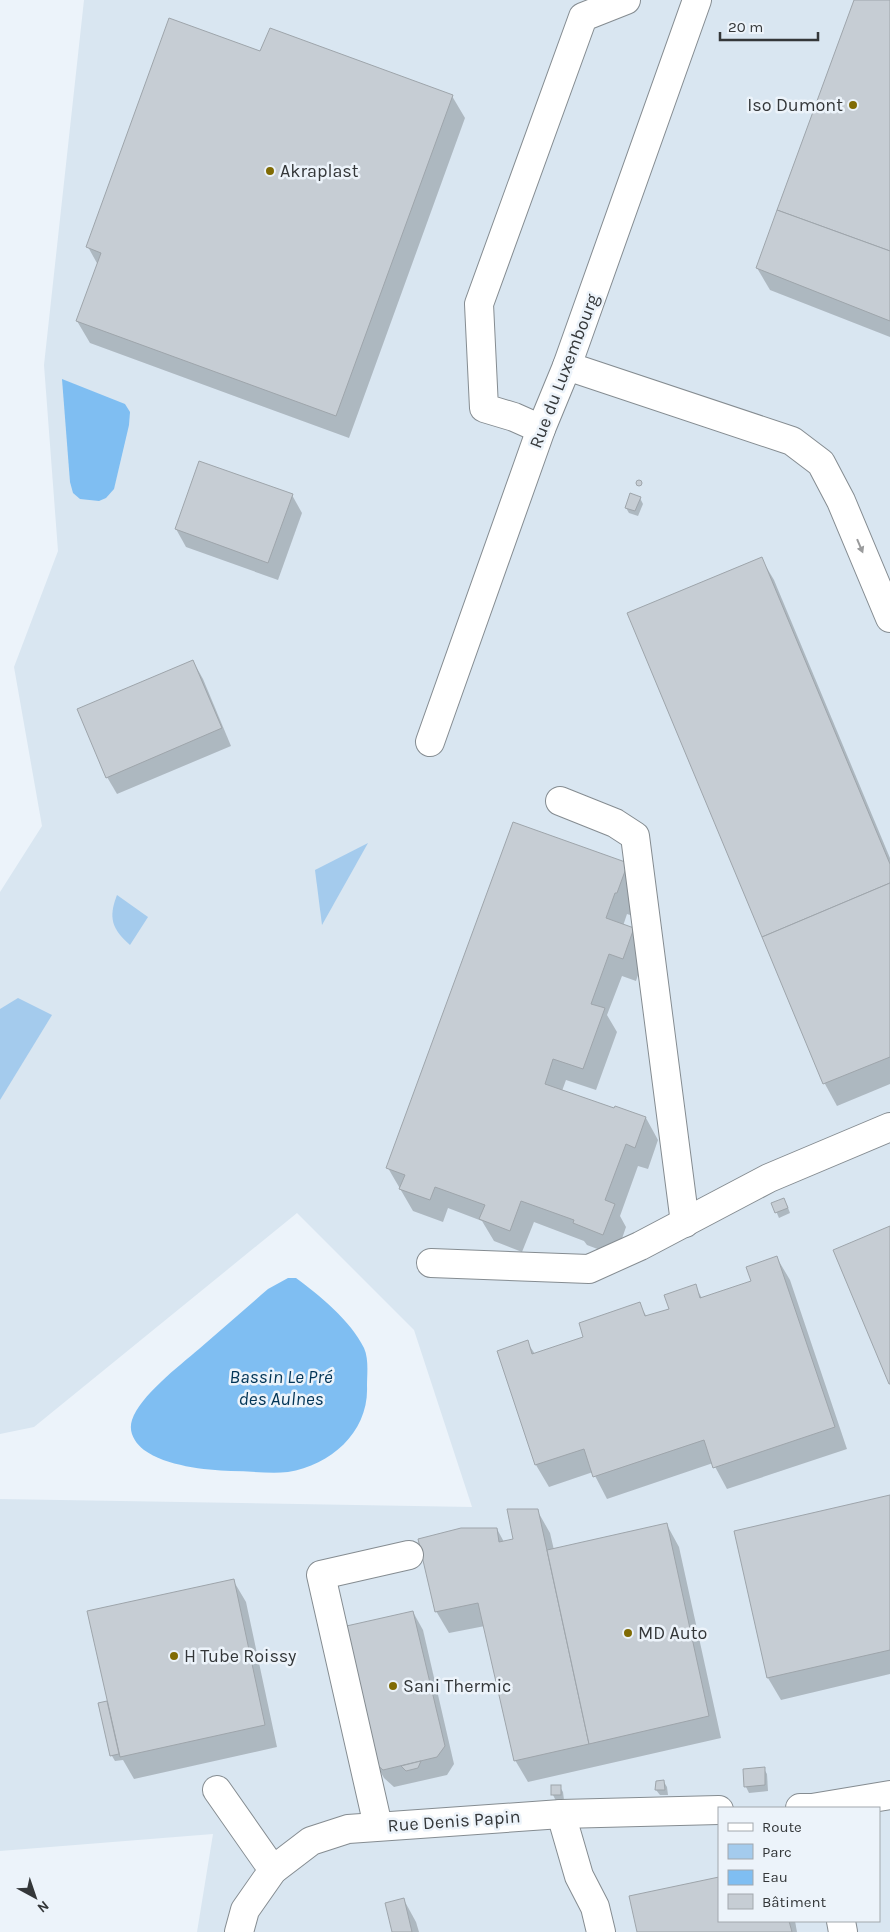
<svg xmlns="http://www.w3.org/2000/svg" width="890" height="1932" font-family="Karla,sans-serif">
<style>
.built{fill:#d9e6f1;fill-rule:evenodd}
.green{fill:#a4cbed}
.water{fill:#7fbef2}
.shadow{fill:#0003}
.building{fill:#c6cdd4;stroke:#9ea5ab}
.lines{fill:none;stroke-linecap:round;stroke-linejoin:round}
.minor-casing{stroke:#858c91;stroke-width:30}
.minor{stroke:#fff;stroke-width:28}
.oneway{fill:#9a9b9c}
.poi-dot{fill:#806b04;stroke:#ecf3fa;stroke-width:2}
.labels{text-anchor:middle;stroke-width:5;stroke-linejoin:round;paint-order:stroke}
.poi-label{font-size:18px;fill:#343739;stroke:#ecf3fa;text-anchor:start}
.street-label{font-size:18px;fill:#343739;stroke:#ecf3fa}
.water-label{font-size:19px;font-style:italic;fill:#023557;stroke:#ecf3fa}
</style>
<rect width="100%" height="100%" fill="#ecf3fa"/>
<path class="built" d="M84,0H890V1932H197L213,1834L0,1851V1499L472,1507L414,1330L297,1213L34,1427L0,1434V892L42,826L14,667L58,551L44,365ZM719,1808H879V1921H719Z"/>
<g class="green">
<polygon points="368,843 322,925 315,870"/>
<path d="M117,895L148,917L130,945C112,929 108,918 117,895Z"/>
<polygon points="18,998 52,1015 0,1100 0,1009"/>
</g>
<g class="water">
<polygon points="62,379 125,404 130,412 129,425 114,489 106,498 99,501 80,499 73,493 70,482"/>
<path d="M288,1278H296C319,1295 351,1321 364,1348C369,1359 367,1374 367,1386C369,1431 332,1465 288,1472C270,1474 250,1471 231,1471C205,1470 166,1466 144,1450C135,1443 128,1432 132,1420C140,1396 179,1366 199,1349C222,1329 245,1309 268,1289Z"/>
</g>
<g class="shadow">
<polygon points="855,0 890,0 890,337 770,290 757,268"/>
<polygon points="261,53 452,96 465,118 349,438 90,343 77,321 98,265 88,247"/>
<polygon points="292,495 302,513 278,580 186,547 176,529"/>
<polygon points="640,498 643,504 638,516 629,513 626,508"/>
<polygon points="761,558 774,580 890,858 890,1084 837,1106 825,1084 629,613"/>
<polygon points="193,661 203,679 231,746 117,794 107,777"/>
<polygon points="627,864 640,886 630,915 627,914 623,926 633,929 646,951 636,981 622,976 607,1015 617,1032 596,1090 566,1080 562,1091 615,1110 646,1118 658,1140 648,1169 638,1166 620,1216 626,1227 616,1256 587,1245 584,1241 534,1222 522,1252 494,1241 482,1221 448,1208 443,1222 413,1211 388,1168"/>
<polygon points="773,1204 787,1205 790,1213 779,1218"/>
<polygon points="777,1258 790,1280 847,1449 727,1489 713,1463 607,1499 593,1472 549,1487 536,1465 498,1352 527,1342 535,1354 585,1337 639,1304 647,1317 671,1309 695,1286 702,1298 753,1282"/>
<polygon points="890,1496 890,1674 781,1700 768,1678"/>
<polygon points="537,1510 550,1533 554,1550 667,1525 679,1547 721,1738 528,1782 515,1760 485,1626 449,1633 436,1611 497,1529 504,1542 515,1540"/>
<polygon points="233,1580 246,1602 277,1747 134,1779 123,1760 115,1761 112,1756 107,1703 110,1708"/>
<polygon points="413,1612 423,1630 454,1764 447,1775 394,1787 384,1778 374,1760"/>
<polygon points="764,1769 767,1774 768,1791 749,1793 746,1787 745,1770"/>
<polygon points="664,1782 667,1787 668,1795 660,1795 656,1790"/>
<polygon points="560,1787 563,1792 564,1800 556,1801 553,1795"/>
<polygon points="404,1900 416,1922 419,1932 393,1932"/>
<polygon points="719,1921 795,1921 797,1932 638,1932"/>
</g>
<g class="building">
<polygon points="854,0 890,0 890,251 777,210"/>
<polygon points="169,18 260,51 270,28 453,95 336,416 76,321 101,253 86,247"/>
<polygon points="777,210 890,251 890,321 756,268"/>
<polygon points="199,461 293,494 268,563 175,529"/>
<circle cx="639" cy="483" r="3"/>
<polygon points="630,493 641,497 635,511 625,508"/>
<polygon points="762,557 890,864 890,883 762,937 627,613"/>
<polygon points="193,660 222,728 106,778 77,709"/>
<polygon points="513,822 628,863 617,893 615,893 606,918 634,928 623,959 609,954 591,1004 605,1008 583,1069 553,1059 545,1084 614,1108 615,1106 646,1117 635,1148 626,1144 605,1200 615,1204 603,1235 573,1223 574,1220 521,1201 510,1231 479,1219 485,1205 435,1187 430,1200 399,1189 405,1175 386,1168"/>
<polygon points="890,883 890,1057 823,1084 762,937"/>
<polygon points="784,1198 788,1208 775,1213 771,1203"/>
<polygon points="890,1226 890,1384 889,1384 833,1250"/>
<polygon points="777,1256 835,1427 713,1468 704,1440 593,1477 584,1449 535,1465 497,1351 528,1340 532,1354 583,1337 579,1323 640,1302 645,1316 669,1309 664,1295 696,1284 700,1298 751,1281 746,1267"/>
<polygon points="890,1495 890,1650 767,1678 734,1531"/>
<polygon points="507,1509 538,1509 589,1744 514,1761 478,1603 435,1612 418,1539 461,1528 497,1528 499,1542 513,1539"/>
<polygon points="667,1523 709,1716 589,1744 547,1550"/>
<polygon points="234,1579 265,1725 120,1757 87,1611"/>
<polygon points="413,1611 445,1746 437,1757 383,1770 373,1761 342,1627"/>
<polygon points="107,1701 119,1754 110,1756 98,1703"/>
<polygon points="421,1761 418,1768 406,1771 401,1766"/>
<polygon points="765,1767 765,1785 744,1787 743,1769"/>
<polygon points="664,1780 665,1790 655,1790 656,1781"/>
<rect x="551" y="1785" width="10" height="10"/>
<polygon points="719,1877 719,1921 789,1921 792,1932 637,1932 629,1896"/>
<polygon points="404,1898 412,1932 392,1932 385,1903"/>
</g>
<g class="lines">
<defs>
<g id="minor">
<polyline points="567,366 792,441 821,463 841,501 890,618"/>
<polyline points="541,429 514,417 484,408 479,304 583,17 626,0"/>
<polyline points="430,742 541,429 567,366 697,0"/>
<polyline points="560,801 615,823 635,836 685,1223"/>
<polyline points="431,1263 589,1269 640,1246 769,1178 890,1127"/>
<polyline points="217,1790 273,1870"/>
<polyline points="800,1808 812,1808 890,1795"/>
<polyline points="561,1814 579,1876 595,1907 601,1932"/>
<polyline points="378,1826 321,1575 409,1555"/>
<polyline points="841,1921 843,1932"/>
<polyline points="239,1932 245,1910 273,1870 311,1841 348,1829 561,1814 719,1810"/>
</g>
</defs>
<use href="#minor" class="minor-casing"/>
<use href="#minor" class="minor"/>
</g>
<defs><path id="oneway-solid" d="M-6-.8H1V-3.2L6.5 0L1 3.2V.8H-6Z" transform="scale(1.25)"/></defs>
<use class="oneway" href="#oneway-solid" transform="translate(860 546) rotate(67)"/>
<g class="poi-dot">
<circle cx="853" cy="105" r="5"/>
<circle cx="270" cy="171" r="5"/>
<circle cx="628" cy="1633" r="5"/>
<circle cx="174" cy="1656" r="5"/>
<circle cx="393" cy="1686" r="5"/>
</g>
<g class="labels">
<g class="poi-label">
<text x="843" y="111" text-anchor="end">Iso Dumont</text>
<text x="280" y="177">Akraplast</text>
<text x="638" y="1639">MD Auto</text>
<text x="184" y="1662">H Tube Roissy</text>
<text x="403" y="1692">Sani Thermic</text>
</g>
<g class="street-label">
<text transform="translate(564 371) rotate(-69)" y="6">Rue du Luxembourg</text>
<text transform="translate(454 1821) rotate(-4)" y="6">Rue Denis Papin</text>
</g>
<g class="water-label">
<text x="281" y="1383">Bassin Le Pré<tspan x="281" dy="22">des Aulnes</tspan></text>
</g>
</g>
<rect x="718" y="1807" width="162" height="115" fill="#ecf3fa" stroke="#a2a8ad"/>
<rect x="728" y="1823" width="25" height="8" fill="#ffffff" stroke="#a2a8ad"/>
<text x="762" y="1832" font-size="15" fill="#343739">Route</text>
<rect x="728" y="1844" width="25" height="15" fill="#a4cbed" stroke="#a2a8ad"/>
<text x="762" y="1857" font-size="15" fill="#343739">Parc</text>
<rect x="728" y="1870" width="25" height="15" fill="#7fbef2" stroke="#a2a8ad"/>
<text x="762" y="1882" font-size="15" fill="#343739">Eau</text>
<rect x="728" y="1894" width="25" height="15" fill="#c6cdd4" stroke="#a2a8ad"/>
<text x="762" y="1907" font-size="15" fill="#343739">Bâtiment</text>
<g transform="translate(35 1897) rotate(140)" stroke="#ecf3fa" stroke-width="4" paint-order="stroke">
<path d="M0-4L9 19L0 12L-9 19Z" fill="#343739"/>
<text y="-8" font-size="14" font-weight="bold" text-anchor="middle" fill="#343739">N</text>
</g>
<path d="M720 32v8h98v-8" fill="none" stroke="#343739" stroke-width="2.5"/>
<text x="728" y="32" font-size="15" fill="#343739" stroke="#ecf3fa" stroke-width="4" paint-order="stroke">20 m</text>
</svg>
